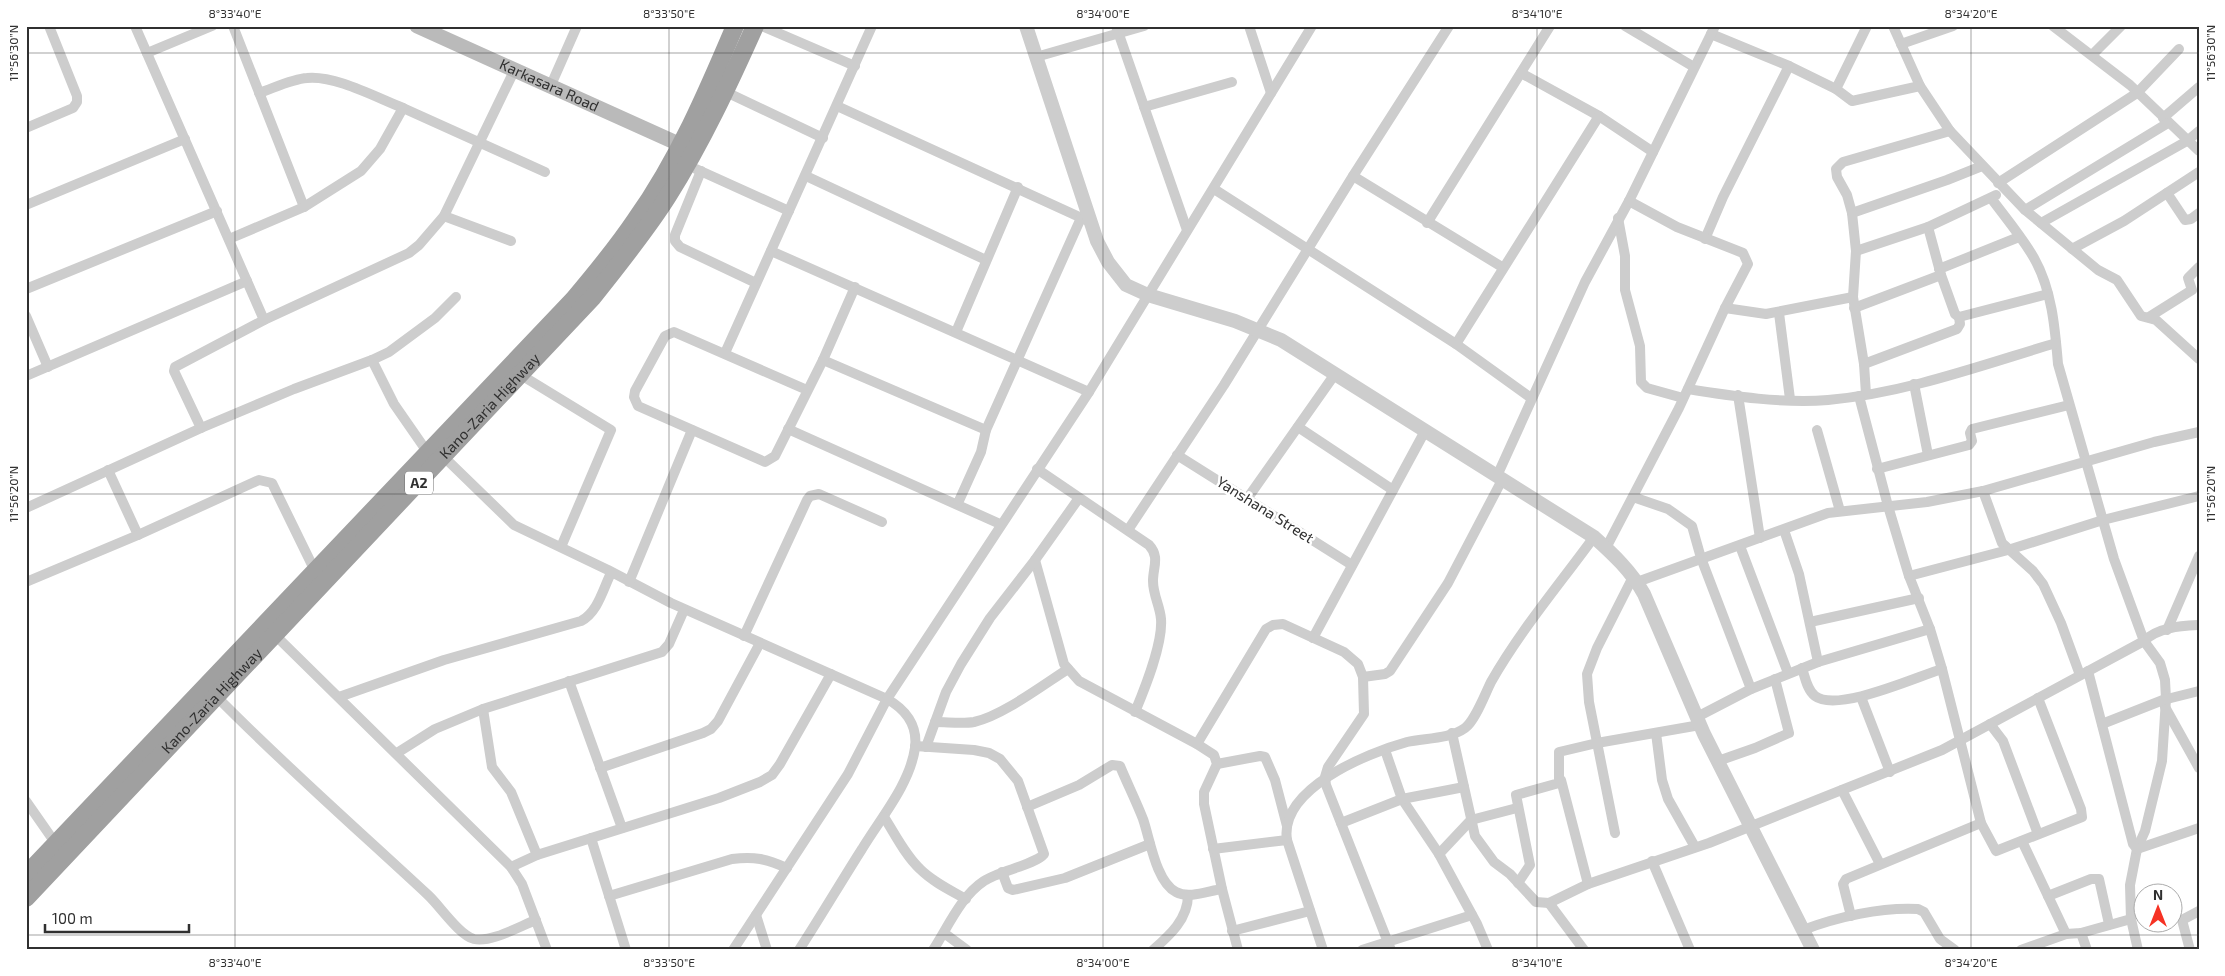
<svg xmlns="http://www.w3.org/2000/svg" width="2225" height="976" font-family="'Exo 2',sans-serif">
<style>
.lines{fill:none;stroke-linecap:round;stroke-linejoin:round}
.minor{stroke:#cdcdcd;stroke-width:10}
.tertiary{stroke:#cdcdcd;stroke-width:14}
.secondary{stroke:#bababa;stroke-width:15}
.trunk{stroke:#a0a0a0;stroke-width:18}
.ticks{fill:none;stroke:#303030;stroke-width:1;stroke-opacity:0.45}
.labels{text-anchor:middle;stroke-width:5;stroke-linejoin:round;paint-order:stroke}
.shield{fill:#fff;stroke:#6e6e6e;stroke-width:1}
.shield-label{font-size:14px;font-weight:bold;fill:#303030}
.street-label{font-size:15px;fill:#303030;stroke:#fff}
.neatline{fill:none;stroke:#303030;stroke-width:2}
.ticks-label{font-size:12px;text-anchor:middle;fill:#303030}
</style>
<rect width="100%" height="100%" fill="#fff"/>
<g class="lines">
<g class="minor">
<polyline points="135,26 264,320"/>
<polyline points="233,26 304,207"/>
<polyline points="762,26 855,66"/>
<polyline points="1116,26 1187,230"/>
<polyline points="1249,26 1271,93"/>
<polyline points="1625,26 1694,67"/>
<polyline points="1893,26 1920,86 1950,131 2025,210 2098,270 2117,280 2141,316 2156,320 2199,359"/>
<polyline points="2053,26 2130,85 2199,151"/>
<polyline points="1711,34 1789,66 1836,89 1852,101 1920,86"/>
<polyline points="1901,44 1953,26"/>
<polyline points="147,53 212,26"/>
<polyline points="2092,55 2121,26"/>
<polyline points="1036,57 1144,26"/>
<polyline points="1521,73 1599,116 1653,152"/>
<polyline points="551,85 577,26"/>
<polyline points="1836,89 1867,26"/>
<polyline points="726,92 823,138"/>
<path d="M259,93C274,88 292,79 307,78C335,75 377,98 403,108"/>
<polyline points="837,106 1086,220"/>
<polyline points="1144,107 1232,82"/>
<polyline points="2163,118 2199,87"/>
<polyline points="26,128 73,108 77,102 77,96 49,26"/>
<polyline points="696,169 789,211"/>
<polyline points="701,171 675,235 675,241 680,247 756,283"/>
<polyline points="806,176 986,260"/>
<polyline points="1353,176 1502,267"/>
<polyline points="1998,183 2137,93 2179,49"/>
<polyline points="1214,189 1456,344 1531,398"/>
<polyline points="2167,193 2185,220 2191,219 2199,213"/>
<path d="M1991,198C2005,217 2022,237 2034,258C2052,290 2055,328 2058,364L2114,559L2144,641L2160,663L2165,680L2166,699L2162,761L2145,831L2137,849L2130,885L2131,919L2138,950"/>
<polyline points="26,205 185,139"/>
<polyline points="2025,210 2168,123"/>
<polyline points="1852,213 1947,180 1982,166"/>
<polyline points="444,216 511,241"/>
<polyline points="1618,218 1625,256 1625,290 1640,346 1641,382 1647,388 1683,398"/>
<polyline points="1427,223 1550,26"/>
<polyline points="2041,223 2187,141 2199,131"/>
<polyline points="1928,227 1941,275 1955,314 1959,317 2048,294"/>
<polyline points="229,239 304,207 361,171 380,149 403,108 545,172"/>
<polyline points="1705,239 1723,197 1789,66"/>
<polyline points="2072,249 2124,221 2199,172"/>
<polyline points="771,251 1089,392"/>
<polyline points="1856,251 1928,227 1996,195"/>
<polyline points="1939,269 2019,237"/>
<polyline points="26,289 217,211"/>
<polyline points="1725,308 1766,314 1853,297"/>
<polyline points="1854,308 1941,275"/>
<polyline points="1779,313 1790,399"/>
<polyline points="26,316 48,367"/>
<polyline points="2149,317 2192,290 2188,278 2199,267"/>
<polyline points="956,332 1018,187"/>
<polyline points="1456,344 1599,116"/>
<polyline points="725,353 872,26"/>
<polyline points="372,360 394,404 428,453"/>
<polyline points="823,360 986,430"/>
<polyline points="1864,364 1957,329 1960,324 1959,317"/>
<polyline points="521,375 611,430 561,547"/>
<polyline points="26,376 247,281"/>
<polyline points="1914,384 1928,455"/>
<path d="M1688,389C1731,396 1785,404 1828,400C1906,393 1982,365 2056,343"/>
<polyline points="807,390 674,332 665,336 635,391 634,397 638,406 765,462 775,456 823,360 855,287"/>
<polyline points="1866,394 1864,364 1853,297 1856,251 1852,213 1847,195 1837,177 1836,169 1843,162 1950,131"/>
<polyline points="1738,395 1760,538"/>
<polyline points="1859,396 1888,506 1909,576 1930,629 1942,669 1981,823 1996,851 2082,817 2081,809 2038,698"/>
<polyline points="1298,427 1393,490"/>
<polyline points="201,428 174,371 175,367 264,320 409,253 419,245 444,216 515,69"/>
<polyline points="788,429 1000,524"/>
<polyline points="1817,430 1840,511"/>
<polyline points="1177,455 1352,565"/>
<path d="M444,457L514,525L608,570L671,603L887,699C905,709 918,725 915,748C910,784 880,819 862,849C841,882 821,916 799,950"/>
<path d="M1037,469L1149,545C1160,557 1153,567 1153,581C1153,595 1160,606 1161,619C1163,644 1145,688 1135,712"/>
<polyline points="1877,469 1969,445 1972,441 1970,433 1972,429 2069,405"/>
<polyline points="108,470 138,535"/>
<polyline points="1497,476 1585,282 1629,201 1715,26"/>
<polyline points="1983,491 2002,543 2033,571 2043,584 2061,623 2080,675"/>
<polyline points="1633,497 1668,509 1692,526 1701,558 1751,689"/>
<polyline points="1247,499 1335,374"/>
<polyline points="958,503 981,452 986,430 1081,218"/>
<polyline points="26,508 201,428 294,389 372,360 389,352 435,318 456,297"/>
<polyline points="1128,530 1224,385 1353,176 1449,26"/>
<polyline points="1784,530 1799,574 1818,662"/>
<polyline points="1740,546 1788,673"/>
<polyline points="1606,548 1679,408 1725,308 1748,264 1743,253 1677,227 1629,201"/>
<polyline points="1035,560 1064,664 1079,681 1197,744 1214,755 1217,764 1204,792 1204,804 1222,889 1238,950"/>
<polyline points="1909,576 2008,550 2103,520 2199,496"/>
<polyline points="26,582 138,535 259,480 272,483 315,571"/>
<polyline points="629,582 692,430"/>
<polyline points="1637,582 1828,513 1927,502 1983,491 2154,442 2199,432"/>
<polyline points="1810,622 1919,598"/>
<polyline points="2167,630 2199,556"/>
<polyline points="275,635 511,867 522,884 547,950"/>
<polyline points="744,636 807,500 810,496 819,494 882,522"/>
<polyline points="1313,638 1425,431"/>
<path d="M1802,668C1805,677 1807,690 1815,696C1837,713 1916,677 1942,669"/>
<polyline points="2088,671 2133,844 2137,849 2199,828"/>
<polyline points="1363,677 1385,674 1390,671 1448,583 1502,480"/>
<polyline points="569,681 622,828"/>
<path d="M217,697C285,766 357,829 428,895C440,906 459,935 474,939C491,943 520,926 536,920"/>
<path d="M339,697L444,660L581,621C598,612 603,589 611,573"/>
<polyline points="1861,697 1890,772"/>
<polyline points="2165,707 2199,768"/>
<polyline points="483,709 492,767 511,792 537,855"/>
<polyline points="1697,717 1751,689 1818,662 1930,629"/>
<path d="M935,722C948,722 962,724 974,722C1002,716 1043,685 1068,669"/>
<polyline points="1990,724 2003,741 2038,834"/>
<polyline points="2102,724 2163,700 2199,691"/>
<path d="M1452,733L1475,836L1494,862L1510,874L1536,902L1549,903L1588,884L1709,843L1942,750L2144,641C2158,627 2181,626 2199,625"/>
<polyline points="1656,733 1662,780 1668,799 1695,847"/>
<polyline points="1197,744 1266,629 1273,625 1283,624 1344,652 1358,664 1363,677 1364,714 1328,767 1325,777 1326,785 1391,950"/>
<path d="M915,746L974,750L989,753L1000,759L1018,781L1044,854C1035,865 998,871 984,881C961,896 948,927 933,950"/>
<polyline points="926,747 946,692 961,664 990,618 1035,560 1079,498"/>
<polyline points="1385,750 1402,799 1439,854 1477,924 1488,950"/>
<polyline points="397,753 435,729 483,709 662,652 669,644 684,610"/>
<polyline points="1718,761 1755,748 1789,733 1775,679"/>
<polyline points="1217,764 1260,756 1265,757 1275,780 1287,826"/>
<polyline points="600,768 703,733 711,729 718,721 760,643"/>
<polyline points="1561,780 1588,884"/>
<polyline points="1842,790 1880,864"/>
<polyline points="26,801 56,844"/>
<path d="M1027,807L1079,785L1112,765L1120,766C1127,783 1136,801 1143,819C1150,839 1156,882 1176,892C1189,899 1208,891 1222,889"/>
<path d="M884,817C895,834 905,855 920,869C933,882 950,890 966,899"/>
<polyline points="1341,823 1402,799 1464,787"/>
<polyline points="1615,833 1589,702 1587,674 1597,648 1633,577"/>
<polyline points="591,838 626,950"/>
<polyline points="2022,841 2066,934"/>
<polyline points="1213,849 1287,840"/>
<polyline points="1439,854 1471,820 1517,808"/>
<polyline points="1652,861 1690,950"/>
<polyline points="511,867 537,855 719,798 760,782 772,775 780,764 831,674"/>
<polyline points="1002,872 1008,888 1013,890 1065,878 1150,844"/>
<polyline points="1518,883 1530,865 1516,795 1559,783 1559,752 1597,743 1700,725"/>
<path d="M609,896L732,859C755,856 766,859 787,868"/>
<polyline points="2048,896 2091,879 2099,879 2109,924"/>
<polyline points="1549,903 1584,950"/>
<polyline points="756,915 767,950"/>
<polyline points="1851,916 1843,884 1846,879 1981,823"/>
<path d="M1803,930C1837,917 1881,907 1918,909L1924,912L1940,939L1955,950"/>
<polyline points="1232,931 1310,911"/>
<polyline points="944,933 967,950"/>
<polyline points="2081,933 2087,950"/>
<polyline points="733,950 848,774 887,699 1089,392 1312,26"/>
<path d="M1153,950C1170,935 1188,919 1188,895"/>
<path d="M1323,950L1287,840C1279,789 1367,753 1407,742C1424,738 1450,739 1465,728C1475,721 1485,694 1491,682C1520,631 1559,585 1594,537"/>
<polyline points="1362,950 1472,915"/>
<polyline points="2021,950 2066,934 2081,933 2131,919"/>
<polyline points="2190,950 2182,920 2199,911"/>
</g>
<path class="tertiary" d="M1026,26L1097,241L1108,262L1126,285L1148,295L1235,321L1281,340L1594,537C1614,555 1631,571 1644,594L1704,734L1813,950"/>
<path class="secondary" id="s1" d="M417,26L681,145"/>
<g class="trunk">
<path d="M26,875L573,300C595,274 617,247 636,219C678,160 707,92 735,26"/>
<path id="s2" d="M26,898L593,297C619,264 646,231 668,196C702,142 729,84 755,26"/>
</g>
</g>
<path class="ticks" d="M235,26V950M669,26V950M1103,26V950M1537,26V950M1971,26V950M26,53H2199M26,494H2199M26,935H2199"/>
<g class="labels">
<rect class="shield" x="405" y="471.5" width="28" height="23" rx="4"/>
<g class="shield-label">
<text x="419" y="488">A2</text>
</g>
<g class="street-label">
<text dy="5" stroke="none"><textPath href="#s1" startOffset="145">Karkasara Road</textPath></text>
<text dy="5" stroke="none"><textPath href="#s2" startOffset="676">Kano-Zaria Highway</textPath></text>
<text transform="translate(1265 510) rotate(32)" y="5">Yanshana Street</text>
<text dy="5" stroke="none"><textPath href="#s2" startOffset="271">Kano-Zaria Highway</textPath></text>
</g>
</g>
<rect width="2225" height="976" fill="none" stroke="#ffffff" stroke-width="55"/>
<g transform="translate(2158 908)"><circle r="24" fill="#ffffff" stroke="#acacac"/>
<path d="M0-4L9 19L0 12L-9 19Z" fill="#f63224"/>
<text y="-8" font-size="14" font-weight="bold" text-anchor="middle" fill="#303030">N</text>
</g>
<path d="M45 924v8h144v-8" fill="none" stroke="#303030" stroke-width="2.5"/>
<text x="52" y="924" font-size="15" fill="#303030" stroke="#ffffff" stroke-width="4" paint-order="stroke">100 m</text>
<rect x="28" y="28" width="2170" height="920" class="neatline"/>
<g class="ticks-label">
<text x="235" y="18">8°33'40"E</text>
<text x="669" y="18">8°33'50"E</text>
<text x="1103" y="18">8°34'00"E</text>
<text x="1537" y="18">8°34'10"E</text>
<text x="1971" y="18">8°34'20"E</text>
<text transform="translate(14 53) rotate(-90)" y="4">11°56'30"N</text>
<text transform="translate(2211 53) rotate(-90)" y="4">11°56'30"N</text>
<text transform="translate(14 494) rotate(-90)" y="4">11°56'20"N</text>
<text transform="translate(2211 494) rotate(-90)" y="4">11°56'20"N</text>
<text x="235" y="967">8°33'40"E</text>
<text x="669" y="967">8°33'50"E</text>
<text x="1103" y="967">8°34'00"E</text>
<text x="1537" y="967">8°34'10"E</text>
<text x="1971" y="967">8°34'20"E</text>
</g>
</svg>
